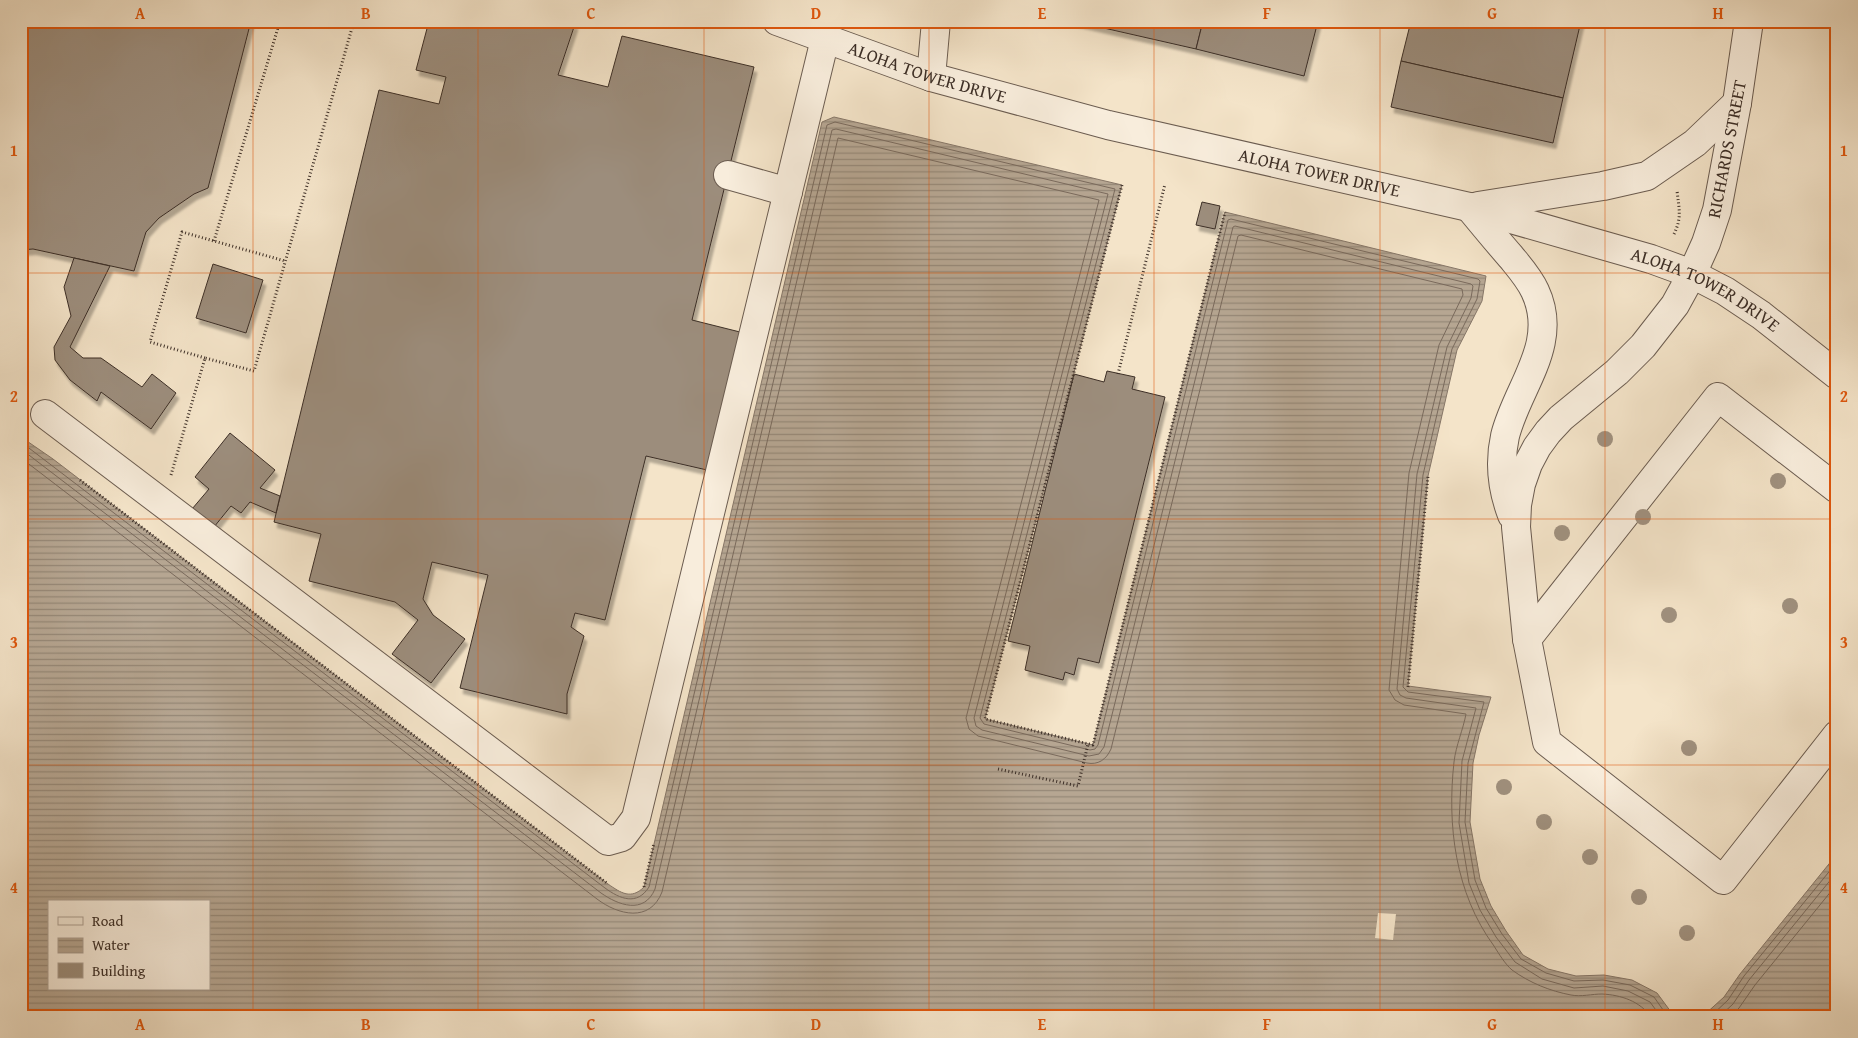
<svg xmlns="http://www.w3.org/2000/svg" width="1858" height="1038" font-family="'Gentium Book Plus',serif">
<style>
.water{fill:url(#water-rules);stroke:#867667;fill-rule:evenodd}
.pier{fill:#f4e4c9}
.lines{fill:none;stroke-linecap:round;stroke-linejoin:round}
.shore{stroke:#7a6a5c;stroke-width:1}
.building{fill:#9c8d7b;stroke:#3d2f27;filter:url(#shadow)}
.minor-casing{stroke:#6b5c50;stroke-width:30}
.path{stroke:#3d2f27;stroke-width:3;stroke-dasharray:1 2.5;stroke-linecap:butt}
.minor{stroke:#f8eddc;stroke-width:28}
.tree{fill:#a0917f}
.grid{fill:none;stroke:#df570d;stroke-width:1;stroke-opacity:0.55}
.labels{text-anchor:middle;stroke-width:4.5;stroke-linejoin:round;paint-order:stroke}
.street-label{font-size:18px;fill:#3d2f27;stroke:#f8eddc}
.neatline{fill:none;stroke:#df570d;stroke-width:2}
.grid-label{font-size:16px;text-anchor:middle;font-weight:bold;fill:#df570d}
</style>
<defs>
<pattern id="water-rules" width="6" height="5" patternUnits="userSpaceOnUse" patternTransform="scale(1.25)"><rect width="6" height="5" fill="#b6a692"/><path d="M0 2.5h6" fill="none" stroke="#958877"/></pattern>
<filter id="shadow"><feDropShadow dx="3" dy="5.5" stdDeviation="1" flood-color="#0004"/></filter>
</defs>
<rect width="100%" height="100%" fill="#f4e4c9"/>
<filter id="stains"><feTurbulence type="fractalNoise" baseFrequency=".004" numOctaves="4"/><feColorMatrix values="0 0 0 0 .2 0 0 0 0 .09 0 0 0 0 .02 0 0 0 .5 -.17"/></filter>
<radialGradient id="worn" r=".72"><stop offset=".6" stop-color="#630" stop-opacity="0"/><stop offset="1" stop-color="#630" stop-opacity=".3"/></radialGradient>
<path class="water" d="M834,117L1122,185L985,719L1093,745L1225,212L1486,276L1482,301L1457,350L1428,476L1408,686L1491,697L1479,735L1473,763L1470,822L1480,879L1491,906L1506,931L1523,955L1548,969L1576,976L1604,975L1632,980L1657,993L1674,1016H1703L1724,997L1740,974L1837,854V1017H21V437L53,459L608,884C621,893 631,900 644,887L822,122ZM49,902H209V989H49Z"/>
<polygon class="pier" points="1378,913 1396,914 1393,940 1375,938"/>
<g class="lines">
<g class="shore">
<path d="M21,442L605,888C620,899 637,906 649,887L827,125L835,122L1115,189L980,718L984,724L1090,750L1095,749L1098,745L1228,220L1231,219L1478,279L1480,281L1477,299L1452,349L1423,475L1403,687L1408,692L1484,702L1468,763L1465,822L1475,880L1486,908L1502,934L1521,959L1546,973L1574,981L1603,980L1630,985L1654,997L1668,1017"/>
<path d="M21,449L601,893C618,905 644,915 655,889L832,130L836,129L1108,194L974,718L976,726L982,730L1089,756L1099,754L1104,747L1233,227L1235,226L1471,284L1473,286L1471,298L1447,347L1417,474L1397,689L1400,695L1406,698L1476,708L1462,761L1459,823L1469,883L1480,910L1496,937L1515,962L1542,979L1574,988L1603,986L1628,991L1650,1002L1661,1017"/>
<path d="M21,458L597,899C618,915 650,923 662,892L838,138L1099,200L966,718L969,729L978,736L1087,763C1098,765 1106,760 1111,749L1238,236L1241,235L1462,289L1463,295L1439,345L1409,473L1389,690L1395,700L1404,705L1466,714C1463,730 1456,745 1454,762C1447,825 1455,893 1494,946C1499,954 1505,964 1512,970C1530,983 1550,991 1571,995C1581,997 1592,994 1602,994C1621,995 1640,1001 1651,1017"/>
<polyline points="1710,1017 1728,1000 1744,976 1837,862"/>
<polyline points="1719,1017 1733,1004 1749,980 1837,872"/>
<polyline points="1730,1017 1739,1008 1755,985 1837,884"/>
</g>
</g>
<g class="building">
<polygon points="21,21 251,21 208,188 194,194 159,218 146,232 134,271 33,249 21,250"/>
<polygon points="429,21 562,21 575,24 558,75 608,87 622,36 754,67 692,320 748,334 707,470 646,456 605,620 575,613 571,627 584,636 567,694 567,714 460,688 488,575 432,562 423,599 433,615 465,639 431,683 392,654 418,620 395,602 309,581 321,534 274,522 379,90 439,104 446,77 416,70"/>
<polygon points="1073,21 1203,21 1196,49"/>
<polygon points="1203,21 1318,21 1304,76 1196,49"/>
<polygon points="1411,21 1581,21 1563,98 1401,61"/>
<polygon points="1401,61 1563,98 1553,143 1391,107"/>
<polygon points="1202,202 1220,206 1215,229 1196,225"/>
<polygon points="74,258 110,266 70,347 83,358 101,358 142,387 152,374 176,393 151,429 101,392 97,401 70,380 55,360 54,347 71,316 64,287"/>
<polygon points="213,264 263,280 246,333 196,318"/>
<polygon points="1107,371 1135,377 1132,389 1165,397 1099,663 1078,658 1074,675 1065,672 1063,680 1025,670 1030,646 1008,641 1074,374 1104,382"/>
<polygon points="230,433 275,470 260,488 280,496 276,513 250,502 241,513 231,506 214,527 192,509 209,489 195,477"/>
</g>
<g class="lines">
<defs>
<g id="minor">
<path id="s1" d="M777,21L931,77L1108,125L1469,207L1651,259L1692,274L1725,291L1761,315L1837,375"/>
<polyline points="1749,21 1737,103 1717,210 1706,243 1692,274 1675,305 1643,346 1617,372 1561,418 1548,432 1537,447 1528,464 1521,484 1517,505 1516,527 1527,639 1547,742 1723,880 1837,735"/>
<polyline points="931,77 936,21"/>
<polyline points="728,175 788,192"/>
<polyline points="1478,206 1603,186 1647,176 1695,143 1737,103"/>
<path d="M1469,207C1483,224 1497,241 1511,257C1520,268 1529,278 1535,291C1560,344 1517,387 1505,436C1499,463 1502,489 1512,515"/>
<polyline points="45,414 608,841 622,837 636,818 825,39"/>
<polyline points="1527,639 1718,397 1837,489"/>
</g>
</defs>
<use href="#minor" class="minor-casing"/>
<g class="path">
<polyline points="885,26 886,21"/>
<polyline points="1122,185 985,719 1093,745 1225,212"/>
<path d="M1674,234C1682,218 1679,208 1677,191"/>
<polyline points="214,241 280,21"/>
<polyline points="205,358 150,342 182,232 285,261"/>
<polyline points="1118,374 1165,184"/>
<polyline points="171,475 205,358 254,371 354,21"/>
<polyline points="80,480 608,884"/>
<polyline points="1408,687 1428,476"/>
<polyline points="998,769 1078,786 1088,744"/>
<polyline points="644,887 654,843"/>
</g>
<use href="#minor" class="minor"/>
</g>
<g class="tree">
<circle cx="1605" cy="439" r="8"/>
<circle cx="1778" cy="481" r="8"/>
<circle cx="1643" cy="517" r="8"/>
<circle cx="1562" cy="533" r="8"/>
<circle cx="1790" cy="606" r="8"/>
<circle cx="1669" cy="615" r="8"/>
<circle cx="1689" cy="748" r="8"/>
<circle cx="1504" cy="787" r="8"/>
<circle cx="1544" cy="822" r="8"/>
<circle cx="1590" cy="857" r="8"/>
<circle cx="1639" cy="897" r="8"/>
<circle cx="1687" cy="933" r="8"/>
</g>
<path class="grid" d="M253,21V1017M478,21V1017M704,21V1017M929,21V1017M1154,21V1017M1380,21V1017M1605,21V1017M21,273H1837M21,519H1837M21,765H1837"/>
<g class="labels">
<g class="street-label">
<text dy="6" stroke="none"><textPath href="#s1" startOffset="159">ALOHA TOWER DRIVE</textPath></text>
<text transform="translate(1727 149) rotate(-79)" y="6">RICHARDS STREET</text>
<text dy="6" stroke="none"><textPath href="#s1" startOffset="564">ALOHA TOWER DRIVE</textPath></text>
<text dy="6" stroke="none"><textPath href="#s1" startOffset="969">ALOHA TOWER DRIVE</textPath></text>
</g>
</g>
<rect width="1858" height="1038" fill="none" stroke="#f4e4c9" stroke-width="55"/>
<rect x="48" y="900" width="162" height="90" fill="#f8eddc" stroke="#ada194"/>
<rect x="58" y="917" width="25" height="8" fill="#f8eddc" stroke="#ada194"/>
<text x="92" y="926" font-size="15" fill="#3d2f27">Road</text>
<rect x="58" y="938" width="25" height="15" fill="url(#water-rules)" stroke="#ada194"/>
<text x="92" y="950" font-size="15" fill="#3d2f27">Water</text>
<rect x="58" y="963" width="25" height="15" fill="#9c8d7b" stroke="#ada194"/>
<text x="92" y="976" font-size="15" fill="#3d2f27">Building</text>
<rect x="28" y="28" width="1802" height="982" class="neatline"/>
<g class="grid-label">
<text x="140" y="19">A</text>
<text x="366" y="19">B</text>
<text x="591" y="19">C</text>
<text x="816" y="19">D</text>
<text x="1042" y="19">E</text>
<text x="1267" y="19">F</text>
<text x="1492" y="19">G</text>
<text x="1718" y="19">H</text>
<text x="14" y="156">1</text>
<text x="1844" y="156">1</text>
<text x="14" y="402">2</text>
<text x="1844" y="402">2</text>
<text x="14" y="648">3</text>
<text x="1844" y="648">3</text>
<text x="14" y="893">4</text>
<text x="1844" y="893">4</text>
<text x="140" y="1030">A</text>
<text x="366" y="1030">B</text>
<text x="591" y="1030">C</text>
<text x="816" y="1030">D</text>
<text x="1042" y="1030">E</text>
<text x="1267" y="1030">F</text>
<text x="1492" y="1030">G</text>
<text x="1718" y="1030">H</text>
</g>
<rect width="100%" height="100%" filter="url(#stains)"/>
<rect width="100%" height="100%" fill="url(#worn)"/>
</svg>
